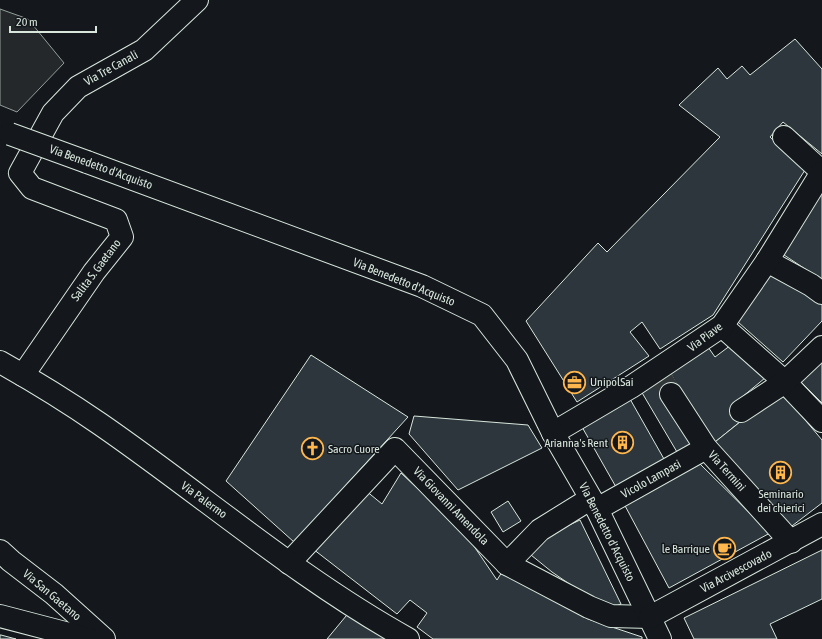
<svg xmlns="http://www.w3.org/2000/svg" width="822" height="639" font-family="'Asap Condensed',sans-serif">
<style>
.parking{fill:#24282b;stroke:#939e99}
.building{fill:#2c363c;stroke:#d8e6dc}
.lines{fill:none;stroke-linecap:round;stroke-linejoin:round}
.minor-tunnel{stroke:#313739;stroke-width:22;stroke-dasharray:22 11;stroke-linecap:butt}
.minor-casing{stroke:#d8e6dc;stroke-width:24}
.tertiary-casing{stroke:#d8e6dc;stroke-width:24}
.minor{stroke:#14181c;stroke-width:22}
.tertiary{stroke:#14181c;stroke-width:22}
.tertiary-bridge-casing{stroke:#d8e6dc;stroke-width:24;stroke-linecap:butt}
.tertiary-bridge{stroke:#14181c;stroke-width:22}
.labels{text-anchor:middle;stroke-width:3;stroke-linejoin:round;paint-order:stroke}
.street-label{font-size:12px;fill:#d8e6dc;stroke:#14181c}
.poi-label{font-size:12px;fill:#d8e6dc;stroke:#14181c;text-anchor:start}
</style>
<rect width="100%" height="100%" fill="#14181c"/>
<polygon class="parking" points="0,9 28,19 64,63 17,112 0,105"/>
<g class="building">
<polygon points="795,39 822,69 822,154 783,122 770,137 805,170 713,315 660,349 642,322 630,332 649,356 577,402 526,321 598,243 607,252 720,137 679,105 718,68 727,79 742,66 750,75"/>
<polygon points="822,193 822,280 781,253"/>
<polygon points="770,271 822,303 822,321 783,362 738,322"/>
<polygon points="731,345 765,378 730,407 741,421 715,442 689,405 669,371 708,347 715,357"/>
<polygon points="311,355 408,417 294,542 226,481"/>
<polygon points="822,357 822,403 799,380"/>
<polygon points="669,371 680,390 692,444 677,452 641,391"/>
<polygon points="780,390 822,440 822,503 788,529 715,442"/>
<polygon points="630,399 664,459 616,487 582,427"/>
<polygon points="414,416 528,425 542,448 458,490 409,434"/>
<polygon points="698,462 770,533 669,588 623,502"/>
<polygon points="401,473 465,533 497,580 502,572 588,619 642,637 642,639 433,639 417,627 427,613 410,600 397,614 313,549 365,490 382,504"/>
<polygon points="508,501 521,521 503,532 491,512"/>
<polygon points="580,520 621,604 607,610 552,572 531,555 550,534"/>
<polygon points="822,550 822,599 770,624 777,639 694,639 684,618"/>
<polygon points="351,610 391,639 327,639"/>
<polygon points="0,635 1,635 16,639 0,639"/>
</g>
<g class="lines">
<polyline class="minor-tunnel" points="661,378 671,394"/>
<defs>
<g id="minor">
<polyline points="784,137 822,172"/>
<polyline points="767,261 811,285 822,293"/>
<polyline points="722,326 785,382 822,421"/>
<polyline points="23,375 94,272 122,237 116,220 32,188 20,173 53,113 78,87 144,50 197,0"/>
<polyline points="671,394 706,448 791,542"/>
<polyline points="741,411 785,382 822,347"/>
<polyline points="553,433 631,387 722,326 767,261 822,172"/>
<polyline points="597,509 706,448"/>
<polyline points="0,551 11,561 54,594 104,639"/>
<polyline points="289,563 395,449 507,564 589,607 611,616 650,617"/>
<polyline points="507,564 540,530 590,499"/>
</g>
<g id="tertiary">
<polyline points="87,162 422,286 482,315 517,360 553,433 597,509 660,639"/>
<path d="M0,362C34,381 68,402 100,424C203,495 298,578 408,639"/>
<polyline points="0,616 88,639"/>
<polyline points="650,617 822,524"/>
</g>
</defs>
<use href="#minor" class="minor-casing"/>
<use href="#tertiary" class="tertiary-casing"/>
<use href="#minor" class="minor"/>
<use href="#tertiary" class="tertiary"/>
<defs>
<polyline id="tertiary-bridge" points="10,134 87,162"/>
</defs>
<use href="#tertiary-bridge" class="tertiary-bridge-casing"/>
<use href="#tertiary-bridge" class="tertiary-bridge"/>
</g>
<defs>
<symbol id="office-ring" viewBox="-11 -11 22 22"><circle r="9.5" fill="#14181c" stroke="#ffb74d" stroke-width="1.5"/><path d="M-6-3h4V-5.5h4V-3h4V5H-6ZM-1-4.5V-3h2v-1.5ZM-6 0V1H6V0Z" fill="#ffb74d"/></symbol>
<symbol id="building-ring" viewBox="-11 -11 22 22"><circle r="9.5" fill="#14181c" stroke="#ffb74d" stroke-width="1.5"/><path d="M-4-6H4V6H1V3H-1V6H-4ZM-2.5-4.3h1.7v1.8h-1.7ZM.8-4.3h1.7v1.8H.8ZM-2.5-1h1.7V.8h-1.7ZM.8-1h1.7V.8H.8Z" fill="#ffb74d"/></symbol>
<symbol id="church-ring" viewBox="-11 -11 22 22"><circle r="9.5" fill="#14181c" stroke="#ffb74d" stroke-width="1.5"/><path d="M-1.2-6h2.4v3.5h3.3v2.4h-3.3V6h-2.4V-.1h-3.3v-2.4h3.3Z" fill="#ffb74d"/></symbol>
<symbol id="cafe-ring" viewBox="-11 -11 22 22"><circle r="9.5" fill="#14181c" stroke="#ffb74d" stroke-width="1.5"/><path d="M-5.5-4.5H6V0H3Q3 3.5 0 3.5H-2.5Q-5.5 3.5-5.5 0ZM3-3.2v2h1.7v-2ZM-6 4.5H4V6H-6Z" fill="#ffb74d"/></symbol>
</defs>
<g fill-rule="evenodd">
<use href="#office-ring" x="562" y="370" width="25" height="25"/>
<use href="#building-ring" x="610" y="430" width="25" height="25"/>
<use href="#church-ring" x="300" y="436" width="25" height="25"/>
<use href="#building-ring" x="768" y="460" width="25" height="25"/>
<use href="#cafe-ring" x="712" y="536" width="25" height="25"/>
</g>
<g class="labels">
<g class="street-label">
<text transform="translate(111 68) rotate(-29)" y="4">Via Tre Canali</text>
<text transform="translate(101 167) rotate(20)" y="4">Via Benedetto d'Acquisto</text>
<text transform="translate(96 270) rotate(-53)" y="4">Salita S. Gaetano</text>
<text transform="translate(404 282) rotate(22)" y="4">Via Benedetto d'Acquisto</text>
<text transform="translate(705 337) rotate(-37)" y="4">Via Piave</text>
<text transform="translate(727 471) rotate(48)" y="4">Via Termini</text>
<text transform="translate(651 479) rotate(-29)" y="4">Vicolo Lampasi</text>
<text transform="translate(204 500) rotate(36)" y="4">Via Palermo</text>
<text transform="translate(451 506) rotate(46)" y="4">Via Giovanni Amendola</text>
<text transform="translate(607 532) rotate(63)" y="4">Via Benedetto d'Acquisto</text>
<text transform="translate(736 571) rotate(-28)" y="4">Via Arcivescovado</text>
<text transform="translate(52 595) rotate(40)" y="4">Via San Gaetano</text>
</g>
<g class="poi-label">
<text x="590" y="386">UnipolSai</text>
<text x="608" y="447" text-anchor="end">Arianna's Rent</text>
<text x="328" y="453">Sacro Cuore</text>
<text x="781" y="498" text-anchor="middle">Seminario<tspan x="781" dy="14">dei chierici</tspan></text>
<text x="710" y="553" text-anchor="end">le Barrique</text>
</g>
</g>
<path d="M10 26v6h86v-6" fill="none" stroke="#d8e6dc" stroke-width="2"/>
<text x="16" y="26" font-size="12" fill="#d8e6dc" stroke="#14181c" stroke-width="3" paint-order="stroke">20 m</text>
</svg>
